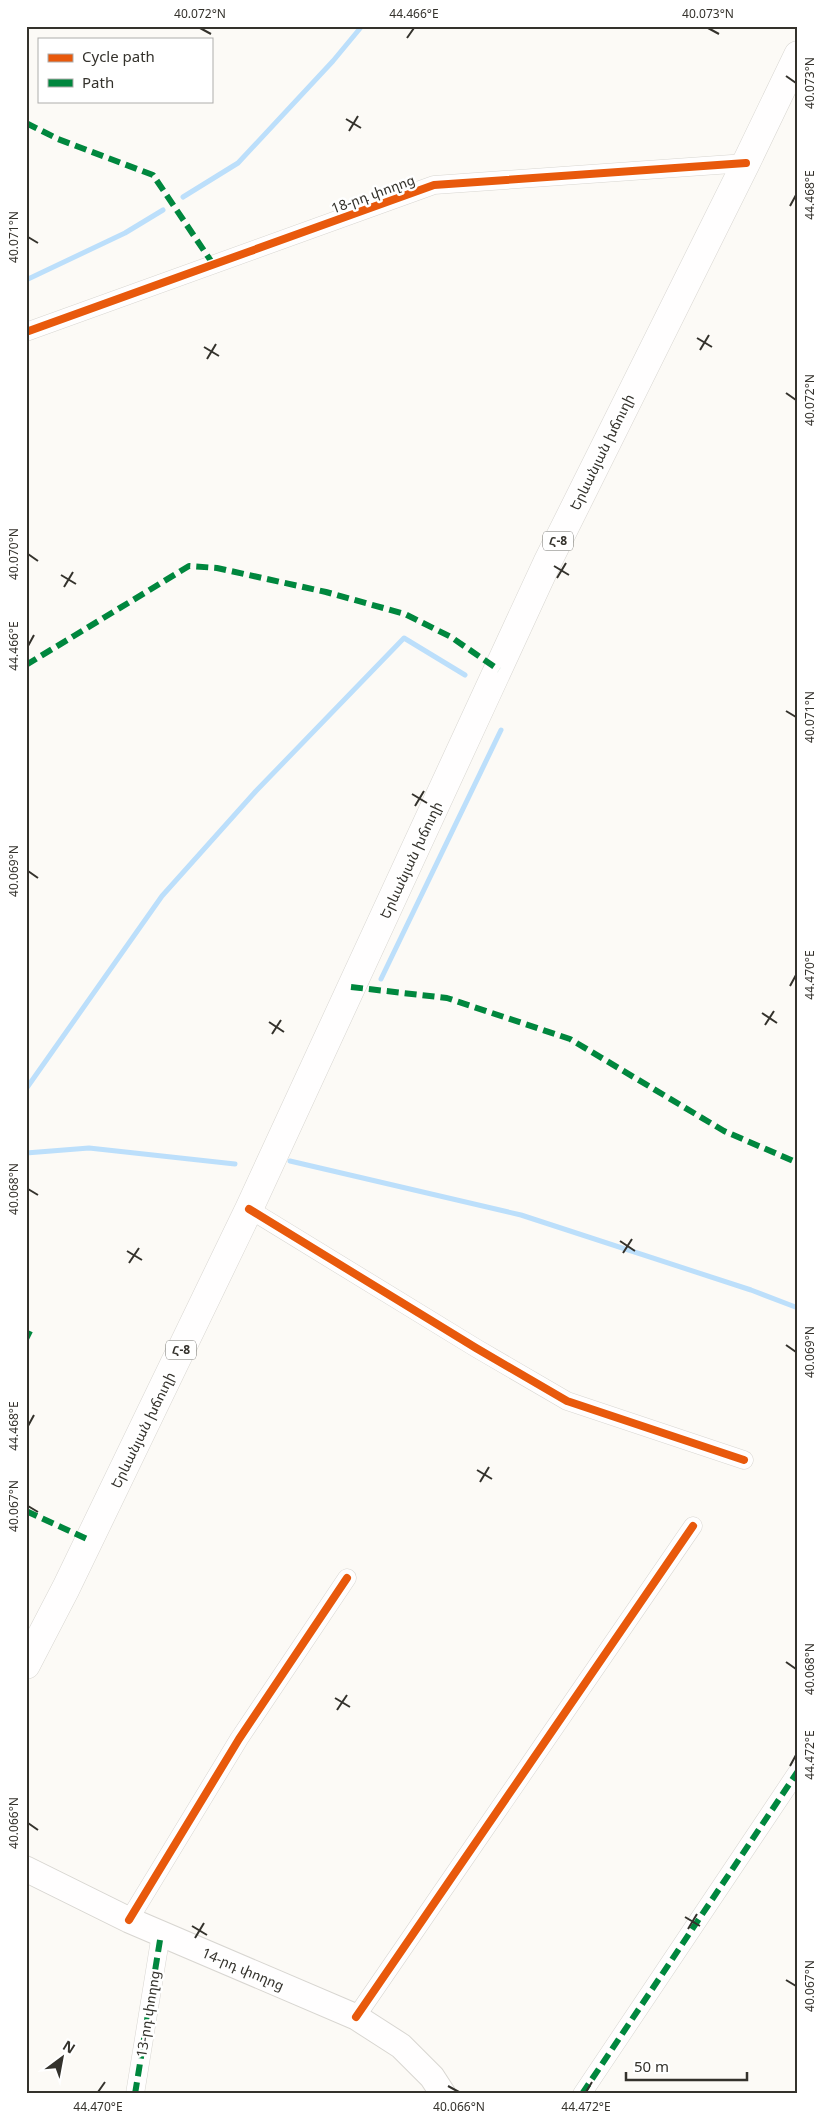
<svg xmlns="http://www.w3.org/2000/svg" width="824" height="2120" font-family="Georgia,'Noto Sans Armenian',serif">
<style>
.lines{fill:none;stroke-linecap:round;stroke-linejoin:round}
.stream{stroke:#bcdffb;stroke-width:5}
.street-casing{stroke:#d8d6d1;stroke-width:19}
.secondary-casing{stroke:#d8d6d1;stroke-width:27}
.primary-casing{stroke:#d8d6d1;stroke-width:29}
.street{stroke:#fffefe;stroke-width:18}
.secondary{stroke:#fffefe;stroke-width:25}
.primary{stroke:#fffefe;stroke-width:28}
.quiet{stroke:#00873e;stroke-width:6;stroke-dasharray:12 6;stroke-linecap:butt}
.cycleway-casing{stroke:#fff;stroke-width:11}
.cycleway{stroke:#e8590c;stroke-width:8}
.ticks{fill:none;stroke:#34322c;stroke-width:2}
.labels{text-anchor:middle;stroke-width:5;stroke-linejoin:round;paint-order:stroke}
.shield{fill:#fff;stroke:#71706b;stroke-width:1}
.shield-label{font-size:12px;font-weight:bold;fill:#34322c}
.street-label{font-size:14px;fill:#34322c;stroke:#fff}
.neatline{fill:none;stroke:#34322c;stroke-width:2}
.ticks-label{font-size:12px;text-anchor:middle;fill:#34322c}
</style>
<rect width="100%" height="100%" fill="#fcfaf6"/>
<g class="lines">
<g class="stream">
<polyline points="183,197 238,163 333,61 362,26"/>
<polyline points="26,280 125,233 163,210"/>
<polyline points="381,979 501,730"/>
<polyline points="26,1089 162,896 256,791 404,638 465,675"/>
<polyline points="26,1153 89,1148 235,1164"/>
<polyline points="290,1161 521,1215 751,1290 798,1308"/>
</g>
<defs>
<g id="street">
<polyline points="26,332 434,185 746,163"/>
<polyline points="249,1209 476,1348 567,1401 744,1460"/>
<polyline points="129,1920 239,1739 347,1578"/>
<polyline points="356,2017 693,1526"/>
<polyline points="135,2094 161,1934"/>
<polyline points="582,2094 798,1771"/>
</g>
<polyline id="secondary" points="26,1869 129,1920 356,2017 401,2046 432,2077 443,2094"/>
<polyline id="primary" points="26,1665 66,1588 249,1209 547,563 746,163 798,55"/>
</defs>
<use href="#street" class="street-casing"/>
<use href="#secondary" class="secondary-casing"/>
<use href="#primary" class="primary-casing"/>
<use href="#street" class="street"/>
<use href="#secondary" class="secondary"/>
<use href="#primary" class="primary"/>
<g class="quiet">
<polyline points="26,123 58,139 153,175 213,264"/>
<polyline points="26,665 189,566 217,568 326,592 405,614 451,637 499,670"/>
<polyline points="351,987 447,998 570,1039 724,1131 798,1163"/>
<polyline points="26,1339 30,1331"/>
<polyline points="26,1511 89,1540"/>
<polyline points="135,2094 161,1934"/>
<polyline points="582,2094 798,1771"/>
</g>
<defs>
<g id="cycleway">
<polyline points="26,332 434,185 746,163"/>
<polyline points="249,1209 476,1348 567,1401 744,1460"/>
<polyline points="129,1920 239,1739 347,1578"/>
<polyline points="356,2017 693,1526"/>
</g>
</defs>
<use href="#cycleway" class="cycleway-casing"/>
<use href="#cycleway" class="cycleway"/>
</g>
<path class="ticks" d="M200,28L211,34M708,28L719,34M407,38L414,28M786,76L796,83M346,119L361,128M349,131L358,116M790,206L796,195M28,237L38,243M697,338L712,347M204,347L219,356M700,350L709,335M207,359L216,344M786,393L796,400M28,554L38,561M554,566L569,575M61,575L76,584M557,578L566,563M64,587L73,572M28,646L34,635M786,711L796,717M412,794L427,803M415,806L424,791M28,871L38,878M790,986L796,975M762,1013L777,1023M269,1022L284,1032M765,1025L774,1011M272,1034L281,1020M28,1189L38,1195M620,1241L635,1251M127,1251L142,1260M623,1253L632,1239M129,1263L139,1248M786,1345L796,1352M28,1426L34,1415M477,1470L492,1479M480,1482L489,1467M28,1506L38,1512M786,1662L796,1669M335,1698L350,1707M337,1710L347,1695M790,1766L796,1755M28,1823L38,1830M685,1917L700,1926M192,1926L207,1935M688,1929L697,1914M195,1938L204,1923M786,1980L796,1986M448,2086L459,2092M98,2092L105,2082M586,2092L592,2082"/>
<g class="labels">
<g class="shield">
<rect x="543" y="531.5" width="30" height="19" rx="4"/>
<rect x="166" y="1340.5" width="30" height="19" rx="4"/>
</g>
<g class="shield-label">
<text x="558" y="545">Հ-8</text>
<text x="181" y="1354">Հ-8</text>
</g>
<g class="street-label">
<text transform="translate(373 194) rotate(-20)" y="5">18-րդ փողոց</text>
<text transform="translate(602 452) rotate(-64)" y="5">Երևանյան խճուղի</text>
<text transform="translate(411 860) rotate(-65)" y="5">Երևանյան խճուղի</text>
<text transform="translate(143 1430) rotate(-64)" y="5">Երևանյան խճուղի</text>
<text transform="translate(243 1969) rotate(23)" y="5">14-րդ փողոց</text>
<text transform="translate(148 2014) rotate(-81)" y="5">13-րդ փողոց</text>
</g>
</g>
<rect width="824" height="2120" fill="none" stroke="#ffffff" stroke-width="55"/>
<rect x="38" y="38" width="175" height="65" fill="#ffffff" stroke="#aeadab"/>
<rect x="48" y="54" width="25" height="8" fill="#e8590c" stroke="#aeadab"/>
<text x="82" y="62" font-size="15" fill="#34322c">Cycle path</text>
<rect x="48" y="79" width="25" height="8" fill="#00873e" stroke="#aeadab"/>
<text x="82" y="88" font-size="15" fill="#34322c">Path</text>
<g transform="translate(62 2058) rotate(32)" stroke="#ffffff" stroke-width="4" paint-order="stroke">
<path d="M0-4L9 19L0 12L-9 19Z" fill="#34322c"/>
<text y="-8" font-size="14" font-weight="bold" text-anchor="middle" fill="#34322c">N</text>
</g>
<path d="M626 2072v8h121v-8" fill="none" stroke="#34322c" stroke-width="2.5"/>
<text x="634" y="2072" font-size="15" fill="#34322c" stroke="#ffffff" stroke-width="4" paint-order="stroke">50 m</text>
<rect x="28" y="28" width="768" height="2064" class="neatline"/>
<g class="ticks-label">
<text x="200" y="18">40.072°N</text>
<text x="414" y="18">44.466°E</text>
<text x="708" y="18">40.073°N</text>
<text transform="translate(810 83) rotate(-90)" y="4">40.073°N</text>
<text transform="translate(810 195) rotate(-90)" y="4">44.468°E</text>
<text transform="translate(14 237) rotate(-90)" y="4">40.071°N</text>
<text transform="translate(810 400) rotate(-90)" y="4">40.072°N</text>
<text transform="translate(14 554) rotate(-90)" y="4">40.070°N</text>
<text transform="translate(14 646) rotate(-90)" y="4">44.466°E</text>
<text transform="translate(810 717) rotate(-90)" y="4">40.071°N</text>
<text transform="translate(14 871) rotate(-90)" y="4">40.069°N</text>
<text transform="translate(810 975) rotate(-90)" y="4">44.470°E</text>
<text transform="translate(14 1189) rotate(-90)" y="4">40.068°N</text>
<text transform="translate(810 1352) rotate(-90)" y="4">40.069°N</text>
<text transform="translate(14 1426) rotate(-90)" y="4">44.468°E</text>
<text transform="translate(14 1506) rotate(-90)" y="4">40.067°N</text>
<text transform="translate(810 1669) rotate(-90)" y="4">40.068°N</text>
<text transform="translate(810 1755) rotate(-90)" y="4">44.472°E</text>
<text transform="translate(14 1823) rotate(-90)" y="4">40.066°N</text>
<text transform="translate(810 1986) rotate(-90)" y="4">40.067°N</text>
<text x="98" y="2111">44.470°E</text>
<text x="459" y="2111">40.066°N</text>
<text x="586" y="2111">44.472°E</text>
</g>
</svg>
